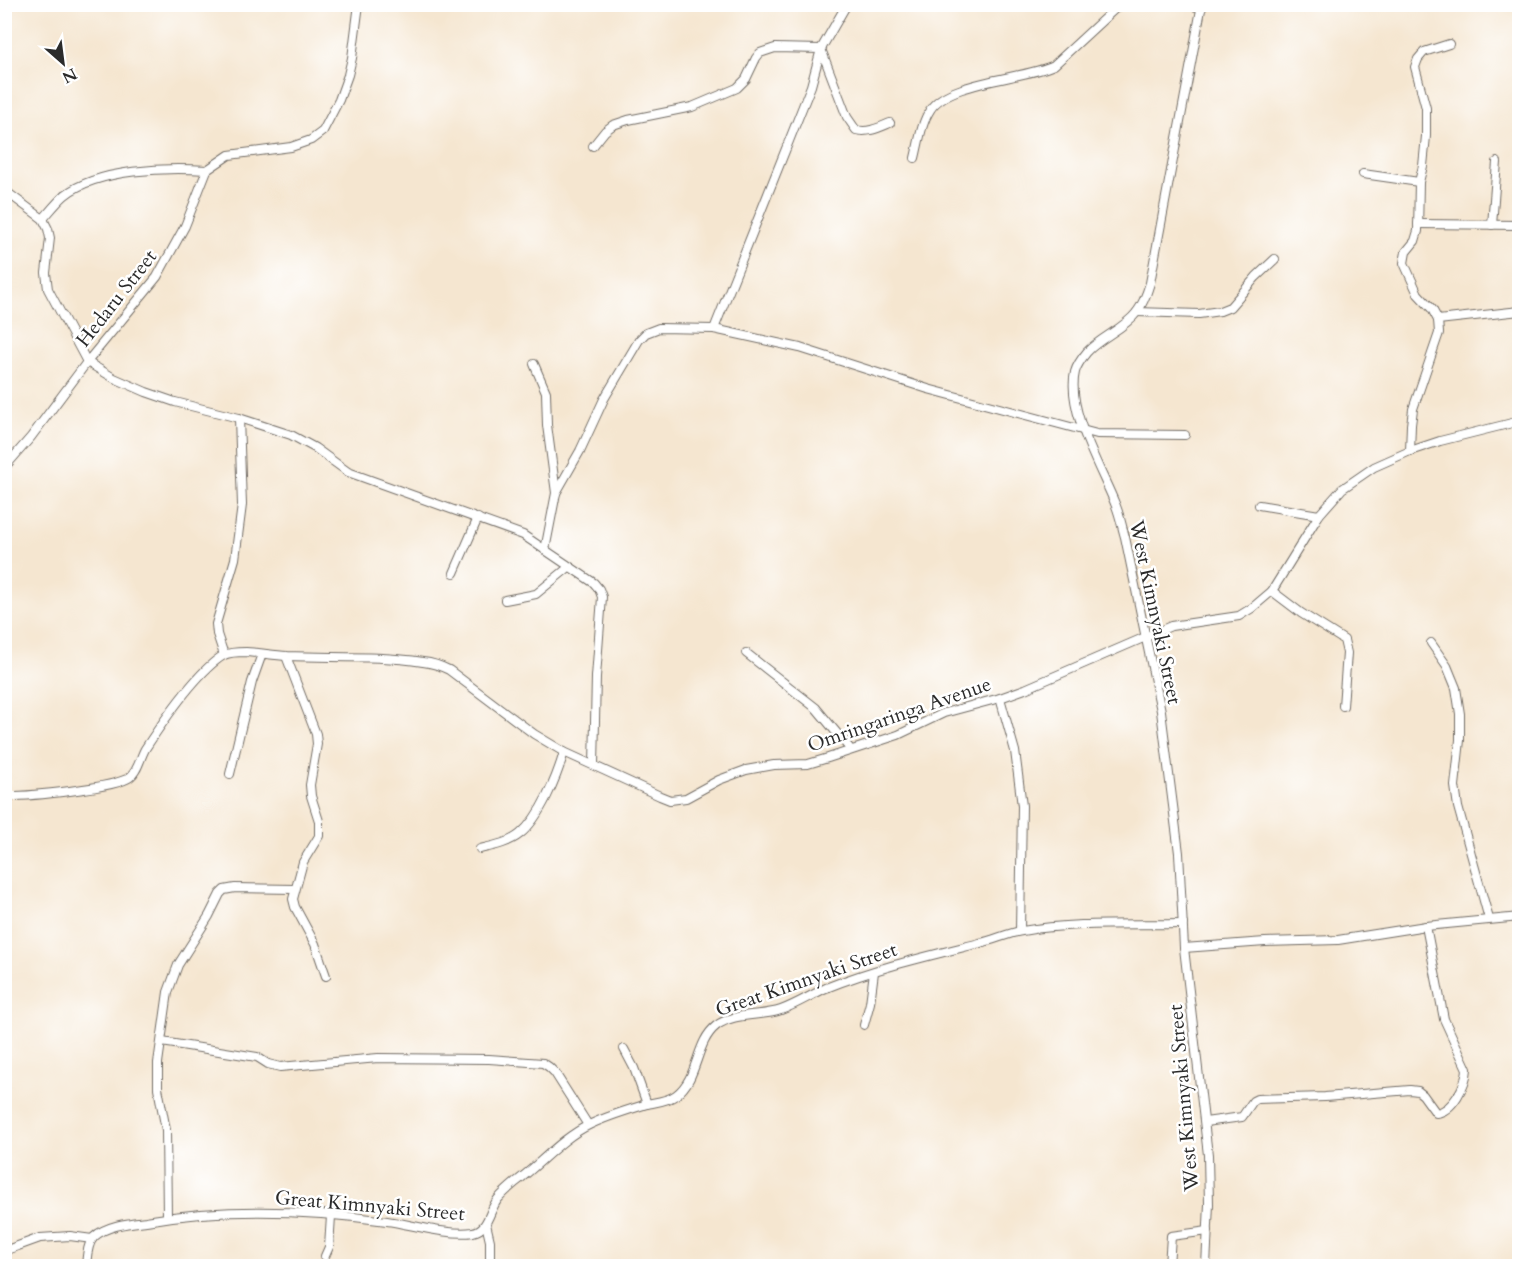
<svg xmlns="http://www.w3.org/2000/svg" width="1524" height="1271" font-family="Cardo,serif">
<style>
.lines{fill:none;stroke-linecap:round;stroke-linejoin:round}
.street-casing{stroke:#726c65;stroke-width:10}
.street{stroke:#fff;stroke-width:8}
.labels{text-anchor:middle;stroke-width:5;stroke-linejoin:round;paint-order:stroke}
.street-label{font-size:20px;fill:#2b2b2b;stroke:#fff}
</style>
<rect width="100%" height="100%" fill="#fff"/>
<filter id="ink" filterUnits="userSpaceOnUse"><feTurbulence type="fractalNoise" baseFrequency=".0167" numOctaves="2"/><feDisplacementMap in="SourceGraphic" scale="12" xChannelSelector="R" yChannelSelector="G"/><feConvolveMatrix kernelMatrix="1 2 1 2 8 2 1 2 1" color-interpolation-filters="sRGB"/></filter>
<filter id="wash" filterUnits="userSpaceOnUse"><feTurbulence type="fractalNoise" baseFrequency=".008" numOctaves="4" result="noise"/><feDisplacementMap in="SourceGraphic" scale="24" xChannelSelector="R" yChannelSelector="G"/><feGaussianBlur stdDeviation="1.35" result="paint"/><feColorMatrix in="noise" values="0 0 0 0 0 0 0 0 0 0 0 0 0 0 0 0 0 1.4 0 .05"/><feComposite in="paint" operator="in"/></filter>
<g filter="url(#wash)">
<rect width="100%" height="100%" fill="#f5e6d0"/>
</g>
<g filter="url(#ink)">
<g class="lines">
<defs>
<g id="street">
<polyline points="1184,4 1202,8"/>
<path d="M1202,4L1150,283C1147,293 1143,304 1137,312C1124,329 1101,337 1087,352C1082,358 1077,364 1075,372C1066,411 1102,470 1116,506C1120,516 1122,527 1125,537L1161,711L1179,853L1184,948L1208,1155L1209,1204L1206,1266"/>
<path d="M593,146L605,131L613,125L628,120L692,107L737,88L746,79L756,58L760,53L775,48L821,49L847,117L856,130C868,133 878,128 890,123"/>
<path d="M915,158C919,142 921,124 930,110C947,81 1025,79 1054,65L1120,4"/>
<polyline points="1363,174 1419,182"/>
<polyline points="4,190 43,219 48,229 50,238 46,273 48,289 87,362 114,378 146,392 175,402 239,418 291,435 315,448 348,472 523,535 594,583 599,589 602,597 596,677 594,765"/>
<path d="M43,219C50,211 57,202 65,195C98,169 167,167 207,170"/>
<polyline points="1418,224 1520,225"/>
<polyline points="1492,225 1497,162"/>
<polyline points="1137,312 1199,314 1220,311 1230,307 1256,277 1275,259"/>
<polyline points="1438,320 1520,311"/>
<polyline points="714,329 811,86 821,49 847,4"/>
<polyline points="534,364 546,392 547,425 556,493"/>
<polyline points="1410,451 1411,425 1413,409 1439,333 1438,320 1432,309 1418,294 1404,263 1406,252 1415,241 1418,231 1419,182 1423,166 1426,136 1426,108 1415,67 1418,59 1424,52 1449,44"/>
<polyline points="4,468 31,437 87,362 157,277 185,226 207,170 229,155 291,147 311,140 323,131 339,100 348,75 352,58 359,4"/>
<polyline points="1259,505 1319,515"/>
<polyline points="545,550 556,493 580,451 604,399 639,340 646,333 659,328 714,329 800,348 928,389 1097,434 1185,435"/>
<polyline points="454,573 478,518"/>
<polyline points="1272,591 1301,613 1344,640 1347,653 1343,706"/>
<polyline points="505,600 536,594 569,567"/>
<polyline points="1431,643 1447,666 1456,688 1460,714 1460,740 1455,786 1458,807 1489,919"/>
<polyline points="746,653 816,708 851,750"/>
<polyline points="224,655 217,634 216,624 235,559 242,505 239,418"/>
<polyline points="286,656 316,734 317,744 310,785 311,796 319,821 319,836 303,862 293,899 295,907 315,944 326,976"/>
<polyline points="1000,698 1015,751 1022,806 1020,931"/>
<polyline points="230,774 252,682 262,654"/>
<path d="M4,796C25,797 116,788 130,777C138,771 140,758 145,749C162,723 197,671 224,655C230,652 239,652 246,652C260,653 273,655 287,656C332,658 378,655 423,662C432,663 441,666 449,670L534,734L564,752L660,796L670,800L686,798L719,780L746,770L774,765L808,764L828,758L898,735L944,713L1000,698L1025,689L1171,626L1239,616L1252,608L1272,591L1319,515L1342,489L1374,467L1410,451L1440,441L1520,421"/>
<path d="M480,849C493,846 509,843 520,834C540,818 557,777 564,752"/>
<polyline points="1184,948 1265,942 1338,940 1426,926 1520,917"/>
<polyline points="864,1025 870,1003 874,972"/>
<polyline points="162,1042 257,1057 268,1064 280,1067 378,1058 489,1059 543,1063 549,1067 555,1073 588,1125"/>
<polyline points="624,1049 634,1068 647,1104"/>
<path d="M1205,1122L1242,1117L1253,1101L1257,1099L1325,1097L1410,1090L1418,1091L1423,1095L1436,1113C1453,1111 1466,1085 1467,1069L1444,1019L1426,926"/>
<polyline points="167,1217 166,1130 158,1088 158,1063 168,992 178,965 209,916 220,894 224,890 235,888 295,889"/>
<polyline points="486,1224 490,1241 490,1266"/>
<polyline points="4,1251 40,1238 70,1236 92,1239"/>
<polyline points="325,1256 329,1247 331,1216"/>
<path d="M86,1266C87,1257 87,1244 94,1237C106,1225 130,1223 146,1221C226,1207 307,1210 387,1221C410,1224 450,1236 473,1232C489,1229 489,1210 498,1199C503,1193 510,1187 516,1182C540,1164 562,1138 589,1125C607,1116 628,1110 647,1104C657,1102 668,1101 676,1095C699,1078 695,1043 716,1026C734,1012 761,1017 781,1010C797,1004 811,995 826,988C876,968 928,956 980,943C994,940 1008,933 1022,931C1074,922 1130,925 1183,924"/>
<polyline points="1169,1266 1171,1236 1208,1231"/>
</g>
</defs>
<use href="#street" class="street-casing"/>
<use href="#street" class="street"/>
</g>
</g>
<g class="labels">
<g class="street-label">
<text transform="translate(116 298) rotate(-52)" y="7">Hedaru Street</text>
<text transform="translate(1156 612) rotate(78)" y="7">West Kimnyaki Street</text>
<text transform="translate(899 714) rotate(-19)" y="7">Omringaringa Avenue</text>
<text transform="translate(806 979) rotate(-19)" y="7">Great Kimnyaki Street</text>
<text transform="translate(1183 1098) rotate(-95)" y="7">West Kimnyaki Street</text>
<text transform="translate(370 1205) rotate(5)" y="7">Great Kimnyaki Street</text>
</g>
</g>
<rect width="1524" height="1271" fill="none" stroke="#fff" stroke-width="24"/>
<g transform="translate(63 63) rotate(152)" stroke="#ffffff" stroke-width="4.5" paint-order="stroke">
<path d="M0-4.5L10 22L0 15L-10 22Z" fill="#2b2b2b"/>
<text y="-9" font-size="16" font-weight="bold" text-anchor="middle" fill="#2b2b2b">N</text>
</g>
</svg>
